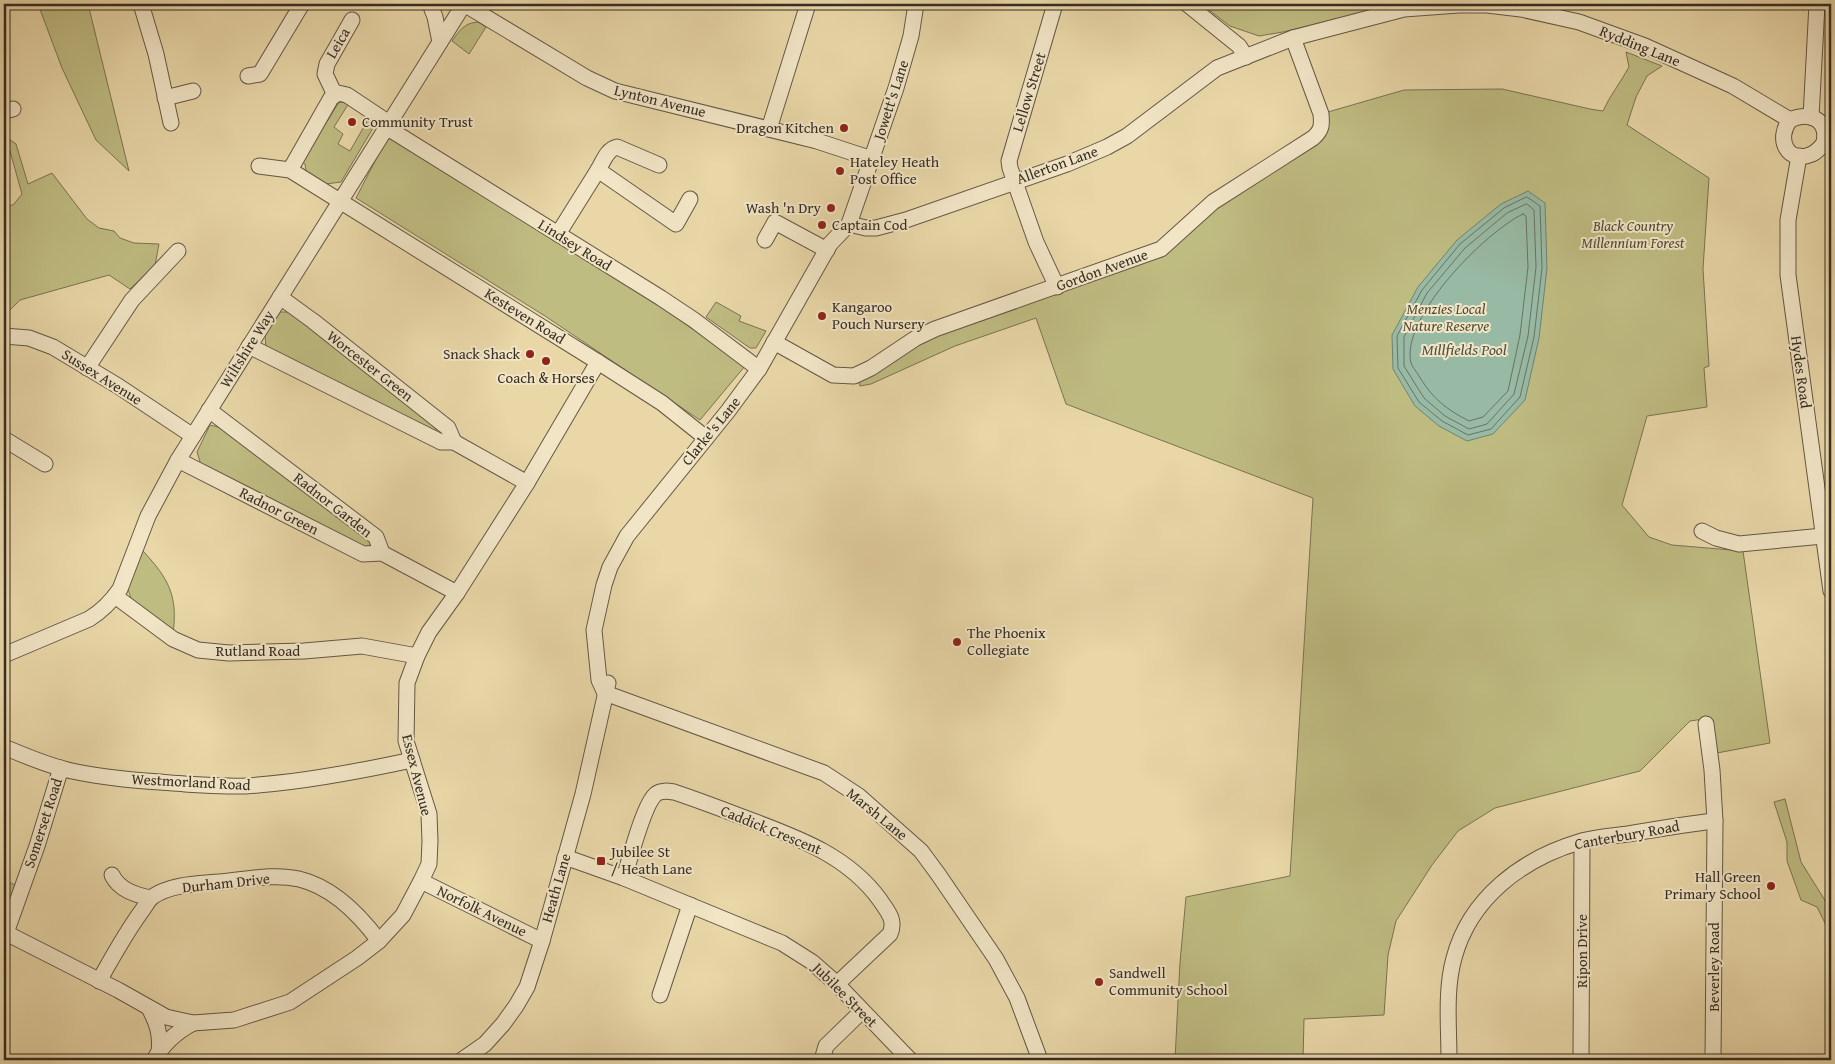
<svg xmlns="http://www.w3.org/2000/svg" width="1835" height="1064" font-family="'Gentium Book Plus',serif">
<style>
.green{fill:#bfbc82;stroke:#7a7453}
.water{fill:#98baa5;stroke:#718271}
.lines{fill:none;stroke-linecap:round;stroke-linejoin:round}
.shore{stroke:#677464;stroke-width:1}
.minor-casing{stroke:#635845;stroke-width:17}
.minor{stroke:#f1e5c6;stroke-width:15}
.poi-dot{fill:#8f2418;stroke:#f1e5c6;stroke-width:2}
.labels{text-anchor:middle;stroke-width:4;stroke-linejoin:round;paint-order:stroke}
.street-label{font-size:15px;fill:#362d24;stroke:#f1e5c6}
.poi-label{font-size:15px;fill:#362d24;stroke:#f1e5c6;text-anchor:start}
.park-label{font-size:15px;font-style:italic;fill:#514a37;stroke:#f1e5c6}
.water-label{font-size:16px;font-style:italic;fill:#4e5044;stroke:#f1e5c6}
</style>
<rect width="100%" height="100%" fill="#e9d7a8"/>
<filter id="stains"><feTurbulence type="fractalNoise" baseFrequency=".004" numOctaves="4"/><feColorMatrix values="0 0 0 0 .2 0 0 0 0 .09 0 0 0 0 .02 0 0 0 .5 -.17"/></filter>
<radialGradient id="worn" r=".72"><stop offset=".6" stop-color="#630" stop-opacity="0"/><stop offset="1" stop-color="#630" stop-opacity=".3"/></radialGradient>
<g class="green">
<polygon points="38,4 88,4 129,171 96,140 62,68"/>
<polygon points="1201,4 1396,4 1283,32 1259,36 1230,26"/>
<path d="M478,22L486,27L469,54L452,41C460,30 464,23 478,22Z"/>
<path d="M1626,52L1662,66L1647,76L1636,97L1627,125L1709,178L1703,269L1709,366L1704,368L1707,407L1647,416L1622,505L1649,537L1672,545L1743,551L1770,743L1717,753L1711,718L1690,721L1640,771L1495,808L1458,831L1432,865L1396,921L1388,955L1384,1015L1304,1019L1303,1060H1175L1180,962L1186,897L1290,876L1313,498L1066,404L1036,318L955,346L871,384L860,386L857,375L894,352L1161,249L1313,138L1321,114L1404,90L1502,89L1590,109L1603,111C1610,95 1621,82 1629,67Z"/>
<polygon points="339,102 349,103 334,127 343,134 338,144 350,151 370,116 376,123 341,182 326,184 306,171 305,164 302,162"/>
<path d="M388,136C509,211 631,283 745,366L700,420L545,316L356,198Z"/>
<polygon points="6,137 16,144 28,184 52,173 87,219 99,228 114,231 120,238 134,243 159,244 155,265 130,289 109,275 20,300 9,311 7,331 4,331 4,209 14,204 22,194"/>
<polygon points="716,302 741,316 739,321 766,331 756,348 750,348 706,317"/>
<polygon points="279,312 295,312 438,425 434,434 266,347 265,335"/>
<polygon points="210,425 226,429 371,539 370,546 362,547 201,465 197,452"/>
<path d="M143,551C169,579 178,596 173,634L131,599L127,585Z"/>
<polygon points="1785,799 1801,862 1831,910 1831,935 1817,907 1801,900 1787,861 1787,842 1774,802"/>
<polygon points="4,879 20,888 4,921"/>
</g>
<polygon class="water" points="1528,191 1545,203 1547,268 1539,338 1525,400 1493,434 1467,441 1439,426 1415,406 1393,369 1392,335 1418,287 1457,240 1501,204"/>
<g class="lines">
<g class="shore">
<polygon points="1527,197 1540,206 1542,268 1534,337 1520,397 1491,429 1468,435 1442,421 1419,402 1398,368 1397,336 1422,290 1460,244 1504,208"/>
<polygon points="1527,204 1534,210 1536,267 1528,336 1514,394 1487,424 1469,429 1445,416 1424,398 1404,366 1404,337 1427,293 1465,248 1507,213"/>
<path d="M1523,214L1526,216L1528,267L1520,335L1508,391L1483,417L1469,421C1446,409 1433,399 1419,376C1417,372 1412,367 1411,363C1400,318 1485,232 1523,214Z"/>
</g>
<defs>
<g id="minor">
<polyline points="141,4 156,54 171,123"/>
<polyline points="430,4 435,17 440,42"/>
<polyline points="464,4 587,78 615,91 817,141 872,159"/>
<polyline points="1055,4 1009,161 1010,168 1036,242 1057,287"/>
<polyline points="1187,4 1239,46 1246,57"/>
<polyline points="248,76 260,74 302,4"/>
<polyline points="335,95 325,74 327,64 352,20"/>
<polyline points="165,98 193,91"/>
<polyline points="4,111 13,109"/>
<polyline points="1811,117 1817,4"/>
<polyline points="386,127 661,298 694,320 759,369"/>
<polyline points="769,129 808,4"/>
<path d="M1824,142C1829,119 1808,111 1790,120C1775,139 1788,165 1812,154C1821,150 1824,141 1831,135"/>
<polyline points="1799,156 1788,220 1788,275 1831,591"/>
<polyline points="259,166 290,170 598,362 662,403 706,438"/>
<polyline points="290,170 331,98 338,93 347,95 389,123"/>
<path d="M598,170C603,162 607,149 617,147L659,165"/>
<polyline points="849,224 866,228 876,228 906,220 1067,164 1107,147 1127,136 1217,68 1293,38 1404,9 1459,5 1487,5 1521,9 1579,22 1645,46 1733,86 1790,120"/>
<polyline points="558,234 598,170 676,224 690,199"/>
<polyline points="765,240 775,222 827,250"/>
<polyline points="280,297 313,321 448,428 454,442"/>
<polyline points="4,336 29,338 53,347 118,386 193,436"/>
<path d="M774,342L833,375L854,376L871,368L916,338L935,329L1161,249L1213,202L1313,138C1322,130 1322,125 1321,114L1293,38"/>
<polyline points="249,346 441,442 454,442 527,483"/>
<polyline points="87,368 132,300 178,251"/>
<polyline points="209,410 376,537 382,553 457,593"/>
<polyline points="4,439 45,464"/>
<polyline points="178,460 363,554 382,553"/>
<polyline points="1702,531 1716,538 1739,544 1823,536"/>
<polyline points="115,596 173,639 198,650 229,653 304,651 362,646 417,656"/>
<path d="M4,655L89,619C102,611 111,602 120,589L148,516L178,460L464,4"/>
<polyline points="605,693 599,680 594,630 604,585 610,567 627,536 728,411 759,369 830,244 849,224 896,88 911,36 916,4"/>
<polyline points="605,693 824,773 859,796 921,851 938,874 996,959 1017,998 1040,1060"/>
<polyline points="1706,724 1712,770 1715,821 1713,1060"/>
<path d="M4,747C26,756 48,766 72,771C109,779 148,781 185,784C209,785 234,788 258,785C309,781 361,771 412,760"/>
<polyline points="565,857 624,878 782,943 812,962 837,984 910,1060"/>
<path d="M112,875C119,890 136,895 151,898"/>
<path d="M624,878C629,862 644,803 656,794C661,790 668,791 674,792C701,801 727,811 753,821C801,839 849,857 880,900C888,912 896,920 890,934L837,984"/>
<polyline points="421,881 542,941"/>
<polyline points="6,933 118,990 166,1017 193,1023 234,1020 290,1002 357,958 379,941 403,915 421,881 429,864 430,841 429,814 406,741 407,683 417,656 429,632 457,593 527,483 598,362"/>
<polyline points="4,934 6,933 37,846 61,768"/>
<path d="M99,981C112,958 125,934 141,912C144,908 148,901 152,897C171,884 197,884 219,882C244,880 273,873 299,879C332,887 359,914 379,941"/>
<polyline points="660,995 690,905"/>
<path d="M149,1008C157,1023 161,1034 159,1052"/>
<path d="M154,1060C163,1044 176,1032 193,1023"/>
<polyline points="462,1060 485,1044 503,1024 516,1006 527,987 542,941 583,794 608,683"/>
<polyline points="822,1060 826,1046 862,1011"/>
<path d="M1449,1060C1449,1027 1445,990 1454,958C1470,898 1522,859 1579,842C1595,837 1612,836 1628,834C1657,829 1686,824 1715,821"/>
<polyline points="1581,1060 1582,841"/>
</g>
</defs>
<use href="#minor" class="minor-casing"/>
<use href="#minor" class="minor"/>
</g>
<g class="poi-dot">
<circle cx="352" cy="122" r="5"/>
<circle cx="844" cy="128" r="5"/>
<circle cx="840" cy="171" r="5"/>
<circle cx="831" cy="208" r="5"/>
<circle cx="822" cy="225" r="5"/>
<circle cx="822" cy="316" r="5"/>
<circle cx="530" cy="354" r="5"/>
<circle cx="546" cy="361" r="5"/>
<circle cx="957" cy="642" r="5"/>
<rect x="596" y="856" width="10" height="10" rx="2.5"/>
<circle cx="1771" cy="886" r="5"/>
<circle cx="1099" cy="982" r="5"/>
</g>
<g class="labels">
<g class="street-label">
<text transform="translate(338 43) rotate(-60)" y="5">Leica</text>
<text transform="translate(1640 46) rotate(22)" y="5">Rydding Lane</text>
<text transform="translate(1029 92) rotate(-73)" y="5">Lellow Street</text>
<text transform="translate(891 100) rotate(-72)" y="5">Jowett's Lane</text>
<text transform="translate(660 101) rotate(14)" y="5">Lynton Avenue</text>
<text transform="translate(1057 165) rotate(-20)" y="5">Allerton Lane</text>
<text transform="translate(575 245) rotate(32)" y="5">Lindsey Road</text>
<text transform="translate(1102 270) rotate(-20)" y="5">Gordon Avenue</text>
<text transform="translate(525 316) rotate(32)" y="5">Kesteven Road</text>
<text transform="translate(247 349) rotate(-58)" y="5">Wiltshire Way</text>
<text transform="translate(370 366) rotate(38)" y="5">Worcester Green</text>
<text transform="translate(1801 372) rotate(82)" y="5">Hydes Road</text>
<text transform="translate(102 377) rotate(32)" y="5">Sussex Avenue</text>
<text transform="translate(711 431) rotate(-51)" y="5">Clarke's Lane</text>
<text transform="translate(333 505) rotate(38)" y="5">Radnor Garden</text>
<text transform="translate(279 511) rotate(27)" y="5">Radnor Green</text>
<text x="258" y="656">Rutland Road</text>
<text transform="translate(417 775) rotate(76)" y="5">Essex Avenue</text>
<text transform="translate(191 782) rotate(3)" y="5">Westmorland Road</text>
<text transform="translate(877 814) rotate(39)" y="5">Marsh Lane</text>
<text transform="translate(43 823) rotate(-72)" y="5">Somerset Road</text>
<text transform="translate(771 830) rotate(22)" y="5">Caddick Crescent</text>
<text transform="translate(1627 835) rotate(-10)" y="5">Canterbury Road</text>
<text transform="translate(226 883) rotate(-6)" y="5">Durham Drive</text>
<text transform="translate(556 888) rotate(-74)" y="5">Heath Lane</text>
<text transform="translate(482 911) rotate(26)" y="5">Norfolk Avenue</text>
<text transform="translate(1582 951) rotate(-90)" y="5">Ripon Drive</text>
<text transform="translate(1714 967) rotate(-90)" y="5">Beverley Road</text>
<text transform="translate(845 995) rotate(45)" y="5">Jubilee Street</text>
</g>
<g class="poi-label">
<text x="362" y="127">Community Trust</text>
<text x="834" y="133" text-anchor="end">Dragon Kitchen</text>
<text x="850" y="167">Hateley Heath<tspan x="850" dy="17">Post Office</tspan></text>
<text x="821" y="213" text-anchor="end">Wash 'n Dry</text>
<text x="832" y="230">Captain Cod</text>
<text x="832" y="312">Kangaroo<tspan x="832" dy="17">Pouch Nursery</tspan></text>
<text x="520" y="359" text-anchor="end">Snack Shack</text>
<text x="546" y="383" text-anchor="middle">Coach &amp; Horses</text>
<text x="967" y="638">The Phoenix<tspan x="967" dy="17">Collegiate</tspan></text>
<text x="611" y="857">Jubilee St<tspan x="611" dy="17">/ Heath Lane</tspan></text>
<text x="1761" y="882" text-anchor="end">Hall Green<tspan x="1761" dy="17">Primary School</tspan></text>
<text x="1109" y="978">Sandwell<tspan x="1109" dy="17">Community School</tspan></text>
</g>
<g class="park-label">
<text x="1633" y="231">Black Country<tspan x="1633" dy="17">Millennium Forest</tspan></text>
<text x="1446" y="314">Menzies Local<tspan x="1446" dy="17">Nature Reserve</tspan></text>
</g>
<g class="water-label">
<text x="1464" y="355">Millfields Pool</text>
</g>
</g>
<rect width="1835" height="1064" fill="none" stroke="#e9d7a8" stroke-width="20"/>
<rect x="5" y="5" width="1825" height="1054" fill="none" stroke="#362d24" stroke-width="2.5"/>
<rect x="10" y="10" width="1815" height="1044" fill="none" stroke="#362d24"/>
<rect width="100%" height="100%" filter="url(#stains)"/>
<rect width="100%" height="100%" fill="url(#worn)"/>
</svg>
